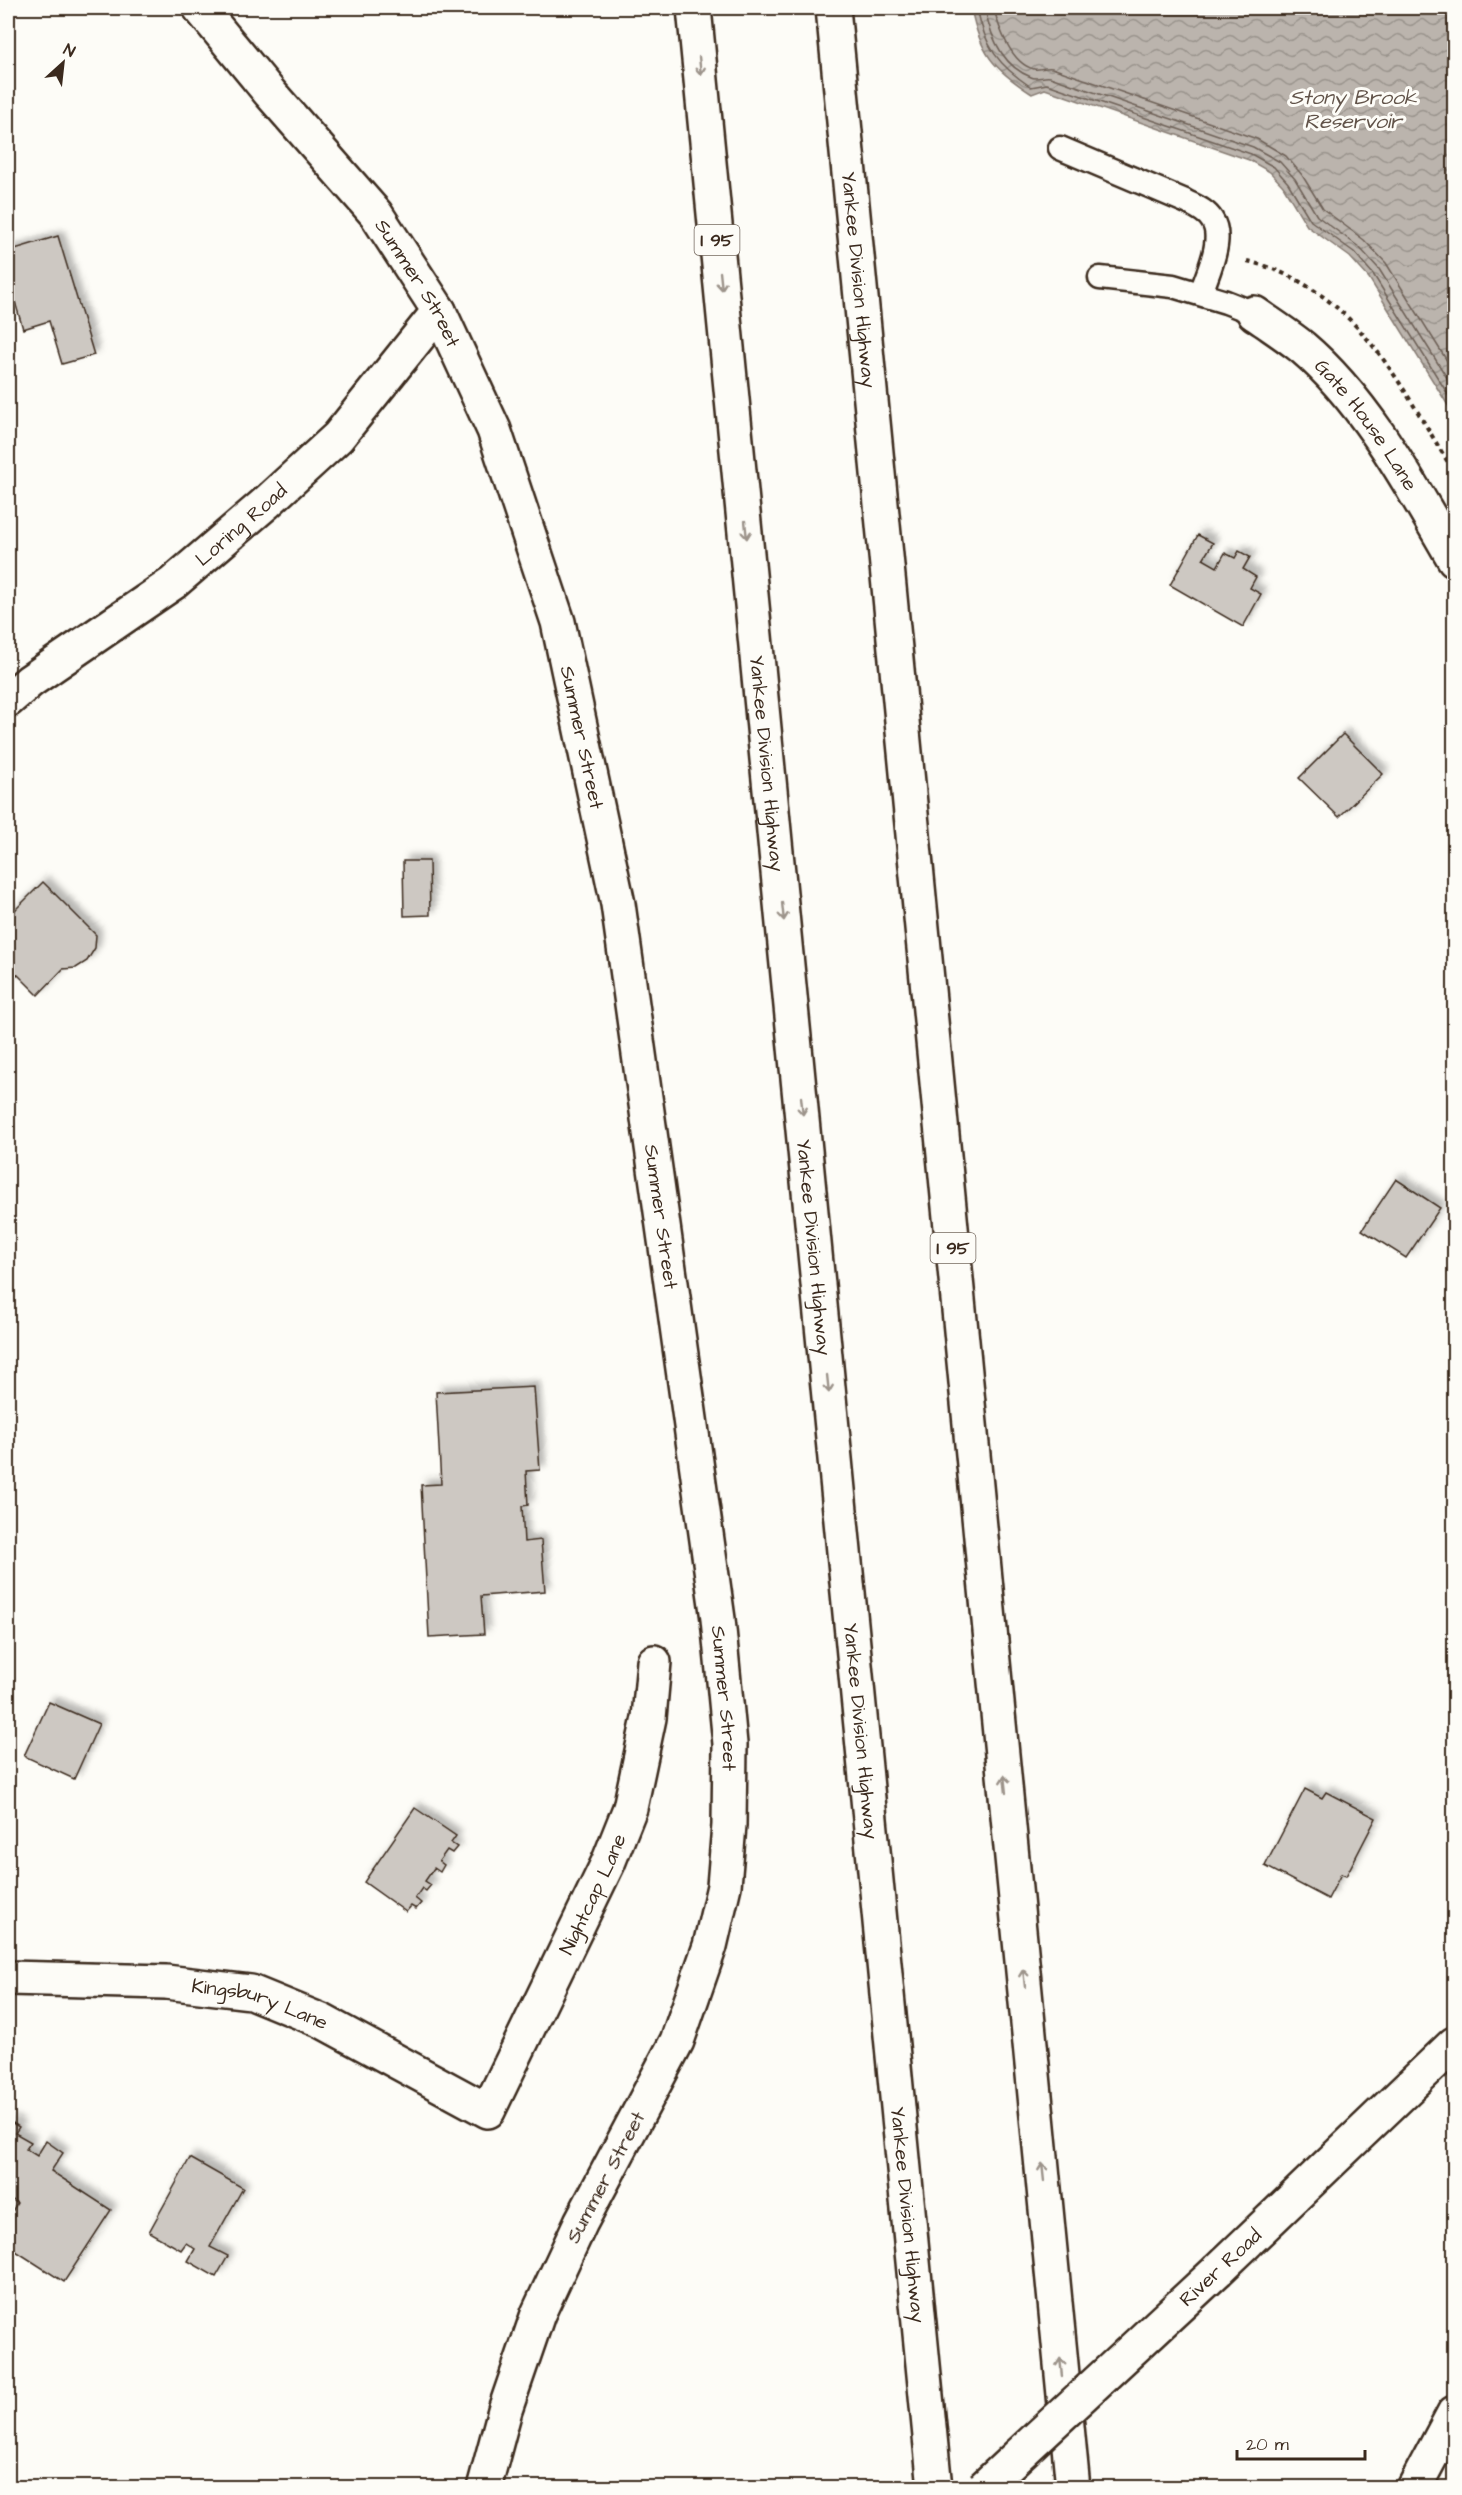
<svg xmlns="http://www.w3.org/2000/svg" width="1462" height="2495" font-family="'Architects Daughter',sans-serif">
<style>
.water{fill:url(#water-waves);stroke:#887d74;stroke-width:1.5}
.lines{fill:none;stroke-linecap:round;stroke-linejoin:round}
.shore{stroke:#6e6157;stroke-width:1.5}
.building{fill:#cdc8c2;stroke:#3b2a1e;stroke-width:1.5;filter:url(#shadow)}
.lane-casing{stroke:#3b2a1e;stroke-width:27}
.street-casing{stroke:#3b2a1e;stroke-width:38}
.secondary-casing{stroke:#3b2a1e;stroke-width:38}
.highway-casing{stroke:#3b2a1e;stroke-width:38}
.path{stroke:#3b2a1e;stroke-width:4;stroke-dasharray:4.5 4.5;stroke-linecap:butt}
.lane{stroke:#fdfcf7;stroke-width:22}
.street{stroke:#fdfcf7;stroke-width:33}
.secondary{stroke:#fdfcf7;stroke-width:33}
.highway{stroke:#fdfcf7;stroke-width:33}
.secondary-bridge-casing{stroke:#3b2a1e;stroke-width:38;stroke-linecap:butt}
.secondary-bridge{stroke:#fdfcf7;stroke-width:33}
.oneway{stroke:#9c938a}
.labels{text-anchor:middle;stroke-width:6;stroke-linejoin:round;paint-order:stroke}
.shield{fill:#fdfcf7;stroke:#75695f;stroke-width:1.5}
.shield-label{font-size:18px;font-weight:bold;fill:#3b2a1e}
.street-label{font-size:20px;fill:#3b2a1e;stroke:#fdfcf7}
.water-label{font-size:21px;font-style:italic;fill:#615349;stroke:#fdfcf7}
</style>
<defs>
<pattern id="water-waves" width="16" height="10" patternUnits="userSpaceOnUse" patternTransform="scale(1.5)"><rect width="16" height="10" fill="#bbb4ad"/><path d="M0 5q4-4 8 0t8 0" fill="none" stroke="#99938c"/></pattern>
<filter id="shadow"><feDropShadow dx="5.5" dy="-5.5" stdDeviation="3" flood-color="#0004"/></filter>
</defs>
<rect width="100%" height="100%" fill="#fdfcf7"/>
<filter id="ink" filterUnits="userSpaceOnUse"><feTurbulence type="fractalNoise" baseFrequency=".0167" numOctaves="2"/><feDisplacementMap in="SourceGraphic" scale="12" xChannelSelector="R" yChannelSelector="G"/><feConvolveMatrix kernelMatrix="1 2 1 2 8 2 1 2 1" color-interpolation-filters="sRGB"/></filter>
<g filter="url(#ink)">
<path class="water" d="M971,8H1454V415L1369,278L1350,257L1307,226L1283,186L1270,172L1249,160L1045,89L1032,94C993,69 980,53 971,8Z"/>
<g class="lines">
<g class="shore">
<path d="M977,8C985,47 998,65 1031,87L1047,84L1251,154L1274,167L1288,183L1311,221L1354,252L1373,274L1454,404"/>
<path d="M985,8C990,35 1002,66 1031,77C1036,80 1043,76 1050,77L1253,147L1280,162L1295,179L1317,216L1359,247L1379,269L1454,389"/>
<path d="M994,8C998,26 1011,64 1034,69C1039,70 1046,67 1052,68L1257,139L1286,156L1302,175L1323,209L1364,240L1386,263L1454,372"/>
</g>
</g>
<g class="building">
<polygon points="58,236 94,355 62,364 49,321 23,329 8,278 8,251"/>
<polygon points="1198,535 1213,543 1203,559 1217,567 1225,553 1235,558 1239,551 1250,557 1243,569 1256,577 1250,588 1261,594 1243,627 1170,585"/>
<polygon points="1343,734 1383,774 1339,817 1299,778"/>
<polygon points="403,861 429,861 430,915 404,916"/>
<polygon points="43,882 96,935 95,948 87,961 76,968 63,969 38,995 17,974 8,983 8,917"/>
<polygon points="1396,1179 1440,1208 1406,1258 1362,1230"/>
<polygon points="534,1387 540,1470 526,1471 528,1505 522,1506 524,1542 541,1540 545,1591 481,1596 484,1634 429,1637 421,1485 441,1484 436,1392"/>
<polygon points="49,1702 99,1724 74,1779 24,1756"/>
<polygon points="1305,1789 1322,1798 1326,1792 1376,1818 1346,1876 1341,1874 1328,1899 1265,1866"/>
<polygon points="415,1808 456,1836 451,1843 457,1847 452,1853 447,1850 439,1861 444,1865 440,1872 434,1868 425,1881 431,1885 426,1891 422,1888 415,1898 421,1903 416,1909 411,1906 406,1912 364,1882"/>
<polygon points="8,2120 19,2127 15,2133 31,2142 26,2149 37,2156 46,2141 63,2153 51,2171 111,2210 64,2282 8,2246 8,2218 17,2203 8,2197"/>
<polygon points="190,2158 243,2188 210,2247 228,2256 216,2277 188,2261 195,2249 186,2243 181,2250 149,2232"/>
</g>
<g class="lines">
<defs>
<g id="lane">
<path d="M1060,148L1185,201C1194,206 1206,210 1212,220C1225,239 1207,274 1201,293"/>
<polyline points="1100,278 1173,286 1226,302 1254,313"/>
</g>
<g id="street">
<path id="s1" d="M1254,313C1270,324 1287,335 1302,347C1367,402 1412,487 1454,559"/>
<path id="s2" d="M8,700L30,681L173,583L266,503L338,437L439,311"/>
<path id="s3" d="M8,1978L166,1982L251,1992L322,2021L488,2111L608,1863L630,1808L649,1718L654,1662"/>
<polyline points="1414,2488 1454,2413"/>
</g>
<g id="secondary">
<path id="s4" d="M200,8L270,93L376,214L439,311L494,430L558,622L618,904L718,1619L730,1744L729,1825L724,1886L710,1946L677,2041L581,2222L538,2314L505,2410L484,2488"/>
<polyline points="1218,2270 1454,2044"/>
</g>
<g id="highway">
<path id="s5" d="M694,8L935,2488"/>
<path id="s6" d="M833,8L1073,2488"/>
</g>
</defs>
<use href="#lane" class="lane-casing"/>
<use href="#street" class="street-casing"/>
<use href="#secondary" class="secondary-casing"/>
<use href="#highway" class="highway-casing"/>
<path class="path" d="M1247,261C1357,288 1399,384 1454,472"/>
<use href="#lane" class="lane"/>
<use href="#street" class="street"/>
<use href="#secondary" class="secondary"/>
<use href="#highway" class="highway"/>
<defs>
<polyline id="secondary-bridge" points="983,2488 1218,2270"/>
</defs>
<use href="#secondary-bridge" class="secondary-bridge-casing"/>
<use href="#secondary-bridge" class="secondary-bridge"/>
</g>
<defs><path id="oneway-shaft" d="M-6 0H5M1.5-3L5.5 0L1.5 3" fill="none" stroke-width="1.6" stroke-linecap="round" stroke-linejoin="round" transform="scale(1.5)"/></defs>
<g class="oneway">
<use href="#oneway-shaft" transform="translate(700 66) rotate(84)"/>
<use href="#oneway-shaft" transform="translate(721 281) rotate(84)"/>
<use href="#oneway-shaft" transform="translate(746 530) rotate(84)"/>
<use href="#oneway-shaft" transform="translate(783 912) rotate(84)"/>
<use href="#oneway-shaft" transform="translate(802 1106) rotate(84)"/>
<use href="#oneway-shaft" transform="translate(828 1384) rotate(84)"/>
<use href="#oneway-shaft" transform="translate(1005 1784) rotate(-96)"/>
<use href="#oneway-shaft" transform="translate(1024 1978) rotate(-96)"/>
<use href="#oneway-shaft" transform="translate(1043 2172) rotate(-96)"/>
<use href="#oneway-shaft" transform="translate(1061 2367) rotate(-96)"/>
</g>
</g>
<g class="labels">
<g class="shield">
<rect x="694.5" y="225" width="45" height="30" rx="4.5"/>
<rect x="930.5" y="1233" width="45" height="30" rx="4.5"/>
</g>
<g class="shield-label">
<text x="717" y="246">I 95</text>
<text x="953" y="1254">I 95</text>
</g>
<g class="street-label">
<text dy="7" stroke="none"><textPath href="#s6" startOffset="273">Yankee Division Highway</textPath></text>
<text dy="7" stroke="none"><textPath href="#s4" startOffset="352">Summer Street</textPath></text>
<text dy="7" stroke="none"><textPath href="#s1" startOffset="160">Gate House Lane</textPath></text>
<text dy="7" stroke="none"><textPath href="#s2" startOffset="292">Loring Road</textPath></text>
<text dy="7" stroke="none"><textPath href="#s4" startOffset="838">Summer Street</textPath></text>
<text dy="7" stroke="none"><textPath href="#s5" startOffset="759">Yankee Division Highway</textPath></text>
<text dy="7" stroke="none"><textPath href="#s4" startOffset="1324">Summer Street</textPath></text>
<text dy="7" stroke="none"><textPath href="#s5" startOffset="1245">Yankee Division Highway</textPath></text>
<text dy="7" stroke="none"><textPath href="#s4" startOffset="1810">Summer Street</textPath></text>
<text dy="7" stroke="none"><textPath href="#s5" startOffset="1731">Yankee Division Highway</textPath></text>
<text dy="7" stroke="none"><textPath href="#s3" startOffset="750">Nightcap Lane</textPath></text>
<text dy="7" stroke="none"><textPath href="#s3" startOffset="255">Kingsbury Lane</textPath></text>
<text transform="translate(605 2177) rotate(-62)" y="7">Summer Street</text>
<text dy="7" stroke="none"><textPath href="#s5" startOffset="2217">Yankee Division Highway</textPath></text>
<text transform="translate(1220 2267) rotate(-43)" y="7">River Road</text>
</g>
<g class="water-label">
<text x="1353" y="104">Stony Brook<tspan x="1353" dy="24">Reservoir</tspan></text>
</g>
</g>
<rect width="1462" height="2495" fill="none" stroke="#fdfcf7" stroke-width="30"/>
<rect x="15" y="15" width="1432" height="2465" fill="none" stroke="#3b2a1e" stroke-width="2" filter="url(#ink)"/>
<g transform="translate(63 63) rotate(27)" stroke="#fdfcf7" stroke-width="4.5" paint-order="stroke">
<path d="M0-4.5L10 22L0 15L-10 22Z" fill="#3b2a1e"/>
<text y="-9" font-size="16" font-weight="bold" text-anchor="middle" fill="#3b2a1e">N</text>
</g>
<path d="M1237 2450v9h128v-9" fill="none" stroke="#3b2a1e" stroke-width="3"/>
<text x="1246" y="2450" font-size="18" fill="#3b2a1e" stroke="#fdfcf7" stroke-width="4.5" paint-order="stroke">20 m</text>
</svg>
